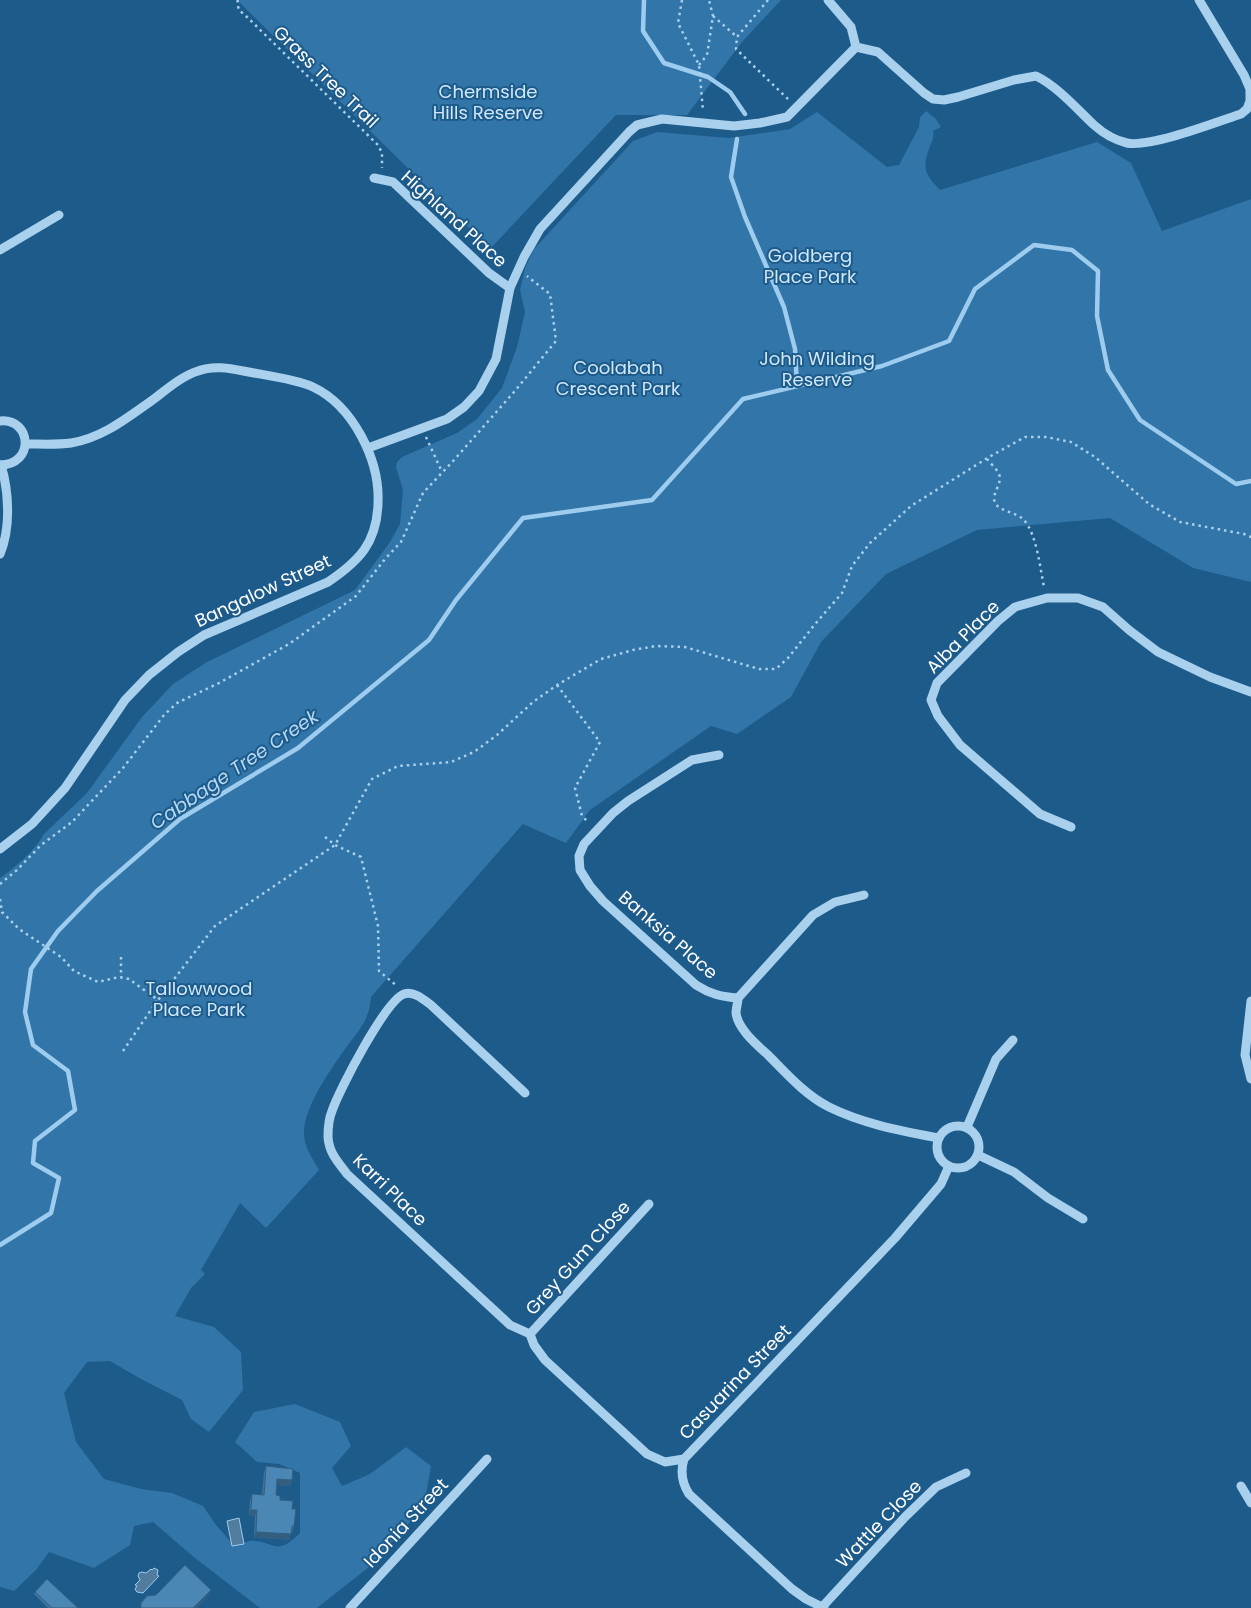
<svg xmlns="http://www.w3.org/2000/svg" width="1251" height="1608" font-family="Poppins,sans-serif">
<style>
.green{fill:#3175a9}
.water{fill:#517c9e;stroke:#9dccee}
.lines{fill:none;stroke-linecap:round;stroke-linejoin:round}
.stream{stroke:#9dccee;stroke-width:4.5}
.path{stroke:#a9d0ec;stroke-width:2.5;stroke-dasharray:2.5 4;stroke-linecap:butt}
.minor{stroke:#a9d0ec;stroke-width:9}
.wall{fill:#40749c}
.shaded-wall{fill:#345e7f}
.building{fill:#4a87b5;stroke:#345e7f}
.labels{text-anchor:middle;stroke-width:4;stroke-linejoin:round;paint-order:stroke}
.street-label{font-size:18px;fill:#fff;stroke:#1d5b8b}
.park-label{font-size:18px;fill:#cfe7f9;stroke:#1d5b8b}
.water-label{font-size:19px;font-style:italic;fill:#b5d9f3;stroke:#1d5b8b}
</style>
<rect width="100%" height="100%" fill="#1d5b8b"/>
<g class="green">
<polygon points="237,0 781,0 742,42 687,115 616,115 490,249"/>
<path d="M926,111L936,119L941,127L933,131C934,137 933,140 930,146C922,167 924,174 940,190L1097,142L1131,163L1162,231L1251,199V582L1193,568L1110,518L977,530L886,574L821,642L791,697L737,734L711,726L590,810L566,843L523,824L371,997C370,1018 360,1029 348,1045C333,1066 303,1107 304,1134C304,1147 313,1159 319,1170L266,1228L240,1203L201,1270L205,1274L191,1288L175,1316L214,1327L241,1352L243,1390L209,1432L191,1419L182,1400L141,1379L110,1361L87,1362L64,1393L76,1442L104,1479L141,1489L172,1493L203,1506L216,1525L231,1542L237,1545C240,1544 245,1542 249,1541C275,1539 274,1559 300,1533V1473L279,1464L257,1462L235,1442L254,1412L295,1404L340,1422L351,1446L332,1468L342,1486L370,1474L406,1447L431,1466L424,1506L374,1563L317,1608H260L195,1558L153,1522L134,1526L130,1545L94,1568L49,1552L36,1570L14,1591L0,1587V878C13,869 37,849 43,835L87,793L142,717L173,684L207,662L355,590L390,542L400,524L403,490L396,467L397,462L402,457L457,433L477,419L502,388L517,347L525,312L520,290L525,268L534,249L633,141L657,132L729,138L790,129L817,112L887,167L899,165L919,127L920,117Z"/>
</g>
<g class="water">
<polygon points="239,1518 244,1544 232,1546 227,1521"/>
<polygon points="154,1568 158,1570 157,1575 159,1576 143,1593 137,1592 135,1589 137,1586 135,1585 140,1580 138,1576 139,1573 142,1572 146,1573 151,1569 152,1570"/>
</g>
<g class="lines">
<g class="stream">
<polyline points="644,0 643,31 664,63 708,77 730,92 745,114"/>
<polyline points="737,139 731,177 745,217 784,307 795,349 797,386"/>
<polyline points="0,1245 51,1213 59,1178 33,1163 35,1141 75,1110 68,1071 33,1045 25,1012 31,969 58,931 97,891 180,819 298,748 429,640 456,600 523,518 652,500 743,399 882,366 949,341 975,289 1034,245 1072,250 1098,271 1097,316 1108,370 1140,420 1236,484 1251,481"/>
</g>
<g class="path">
<polyline points="238,0 237,3 239,10 247,17 378,145 382,153 382,168"/>
<polyline points="682,0 678,23 699,65 703,111"/>
<polyline points="768,0 737,37 736,49 788,99"/>
<polyline points="713,16 736,36"/>
<polyline points="699,65 707,55 713,16 709,0"/>
<polyline points="426,437 442,472"/>
<path d="M987,459C990,463 996,468 999,474C1003,484 991,493 995,503C999,511 1018,513 1024,520C1037,535 1040,568 1044,587"/>
<polyline points="557,685 600,742 575,788 582,816 588,822"/>
<polyline points="325,837 335,845 361,857 378,926 379,971 397,986"/>
<polyline points="0,884 17,870 41,845 72,822 123,768 164,715 177,703 219,683 289,644 356,596 385,559 401,542 423,493 454,460 514,392 556,341 550,294 527,276"/>
<polyline points="0,899 2,912 19,929 61,957 74,971 98,982 119,977 129,979 158,1000 215,926 335,845 372,779 398,766 451,762 474,752 497,735 533,702 557,685 601,659 633,650 656,646 685,647 759,669 776,669 788,658 816,623 842,593 852,566 870,543 911,506 989,457 1025,437 1046,437 1071,442 1095,457 1149,504 1180,522 1244,534 1251,537"/>
<polyline points="121,957 121,977"/>
<polyline points="123,1051 157,1001"/>
</g>
<g class="minor">
<path d="M828,0L851,27L856,47L878,52L924,93L933,99L944,100L958,97L1014,80L1036,76C1057,86 1077,109 1094,125C1104,134 1114,140 1127,143C1150,148 1217,122 1241,114L1247,109L1250,101V89L1244,75L1199,0"/>
<polyline points="374,178 393,182 489,273 510,288"/>
<polyline points="0,250 59,215"/>
<path d="M0,421C32,418 35,465 0,465"/>
<polyline points="368,448 447,419 464,407 479,391 496,359 510,288 524,257 540,229 629,132 637,125 662,119 734,126 760,123 787,117 856,47"/>
<path d="M0,554C11,528 9,491 1,465"/>
<path d="M719,755L692,760L628,801L613,813L584,844L579,856L580,870L590,886L603,901L696,985C710,994 722,997 738,998C738,1003 736,1008 736,1013C738,1029 756,1044 768,1055C786,1073 805,1095 829,1107C863,1124 902,1131 939,1138"/>
<polyline points="1071,827 1040,814 960,745 938,716 931,700 937,683 998,621 1015,607 1047,598 1078,598 1103,607 1129,630 1158,652 1210,677 1251,692"/>
<path d="M0,849L32,824L65,788L125,700L149,675L178,652L204,635L328,582C359,561 377,543 378,503C380,460 353,406 313,387C298,380 271,376 254,373C236,370 216,364 198,371C182,376 167,389 154,399C128,417 103,438 71,443C57,445 40,444 26,444"/>
<polyline points="738,998 813,915 835,902 864,895"/>
<polyline points="1251,1001 1245,1055 1251,1079"/>
<path d="M525,1093L431,1005C423,999 414,991 404,994C386,1000 339,1090 332,1111C329,1118 328,1130 328,1137C329,1153 338,1162 347,1174L510,1325L530,1334L534,1345L545,1360L647,1454L665,1462L684,1459"/>
<circle cx="958" cy="1147" r="21"/>
<polyline points="967,1127 996,1059 1013,1040"/>
<polyline points="978,1155 1014,1172 1048,1198 1083,1219"/>
<polyline points="530,1334 649,1204"/>
<polyline points="1241,1486 1251,1503"/>
<polyline points="823,1606 905,1517 936,1487 966,1473"/>
<polyline points="350,1608 487,1459"/>
<path d="M824,1608L806,1599L792,1589L689,1494C682,1483 680,1472 684,1459L895,1238L941,1184L949,1166"/>
</g>
</g>
<g class="wall">
<polygon points="266,1466 292,1480 290,1486 277,1485 276,1495 280,1500 292,1509 294,1526 292,1532 291,1532 289,1540 254,1537 255,1516 249,1515 250,1500 252,1494 262,1495 264,1472"/>
<polygon points="35,1592 78,1608 48,1608 34,1594"/>
</g>
<g class="shaded-wall">
<polygon points="277,1479 292,1480 290,1486 275,1485"/>
<polygon points="251,1510 257,1510 255,1516 249,1515"/>
<polygon points="256,1532 291,1534 289,1540 254,1537"/>
<polygon points="211,1590 209,1595 197,1608 193,1608"/>
</g>
<g class="building">
<polygon points="266,1466 293,1469 292,1480 277,1479 276,1495 280,1496 280,1500 293,1501 292,1509 296,1509 294,1526 292,1526 291,1534 256,1532 257,1510 251,1510 252,1494 264,1495"/>
<polygon points="185,1565 211,1590 193,1608 141,1608 141,1603 147,1596 156,1595"/>
<polygon points="47,1579 78,1608 52,1608 35,1592"/>
</g>
<g class="labels">
<g class="street-label">
<text transform="translate(326 77) rotate(44)" y="6">Grass Tree Trail</text>
<text transform="translate(454 219) rotate(42)" y="6">Highland Place</text>
<text transform="translate(263 591) rotate(-25)" y="6">Bangalow Street</text>
<text transform="translate(963 637) rotate(-45)" y="6">Alba Place</text>
<text transform="translate(668 935) rotate(41)" y="6">Banksia Place</text>
<text transform="translate(390 1190) rotate(44)" y="6">Karri Place</text>
<text transform="translate(578 1258) rotate(-48)" y="6">Grey Gum Close</text>
<text transform="translate(735 1382) rotate(-46)" y="6">Casuarina Street</text>
<text transform="translate(406 1523) rotate(-47)" y="6">Idonia Street</text>
<text transform="translate(879 1524) rotate(-46)" y="6">Wattle Close</text>
</g>
<g class="park-label">
<text x="488" y="98">Chermside<tspan x="488" dy="21">Hills Reserve</tspan></text>
<text x="810" y="262">Goldberg<tspan x="810" dy="21">Place Park</tspan></text>
<text x="817" y="365">John Wilding<tspan x="817" dy="21">Reserve</tspan></text>
<text x="618" y="374">Coolabah<tspan x="618" dy="21">Crescent Park</tspan></text>
<text x="199" y="995">Tallowwood<tspan x="199" dy="21">Place Park</tspan></text>
</g>
<g class="water-label">
<text transform="translate(234 769) rotate(-34)" y="7">Cabbage Tree Creek</text>
</g>
</g>
</svg>
